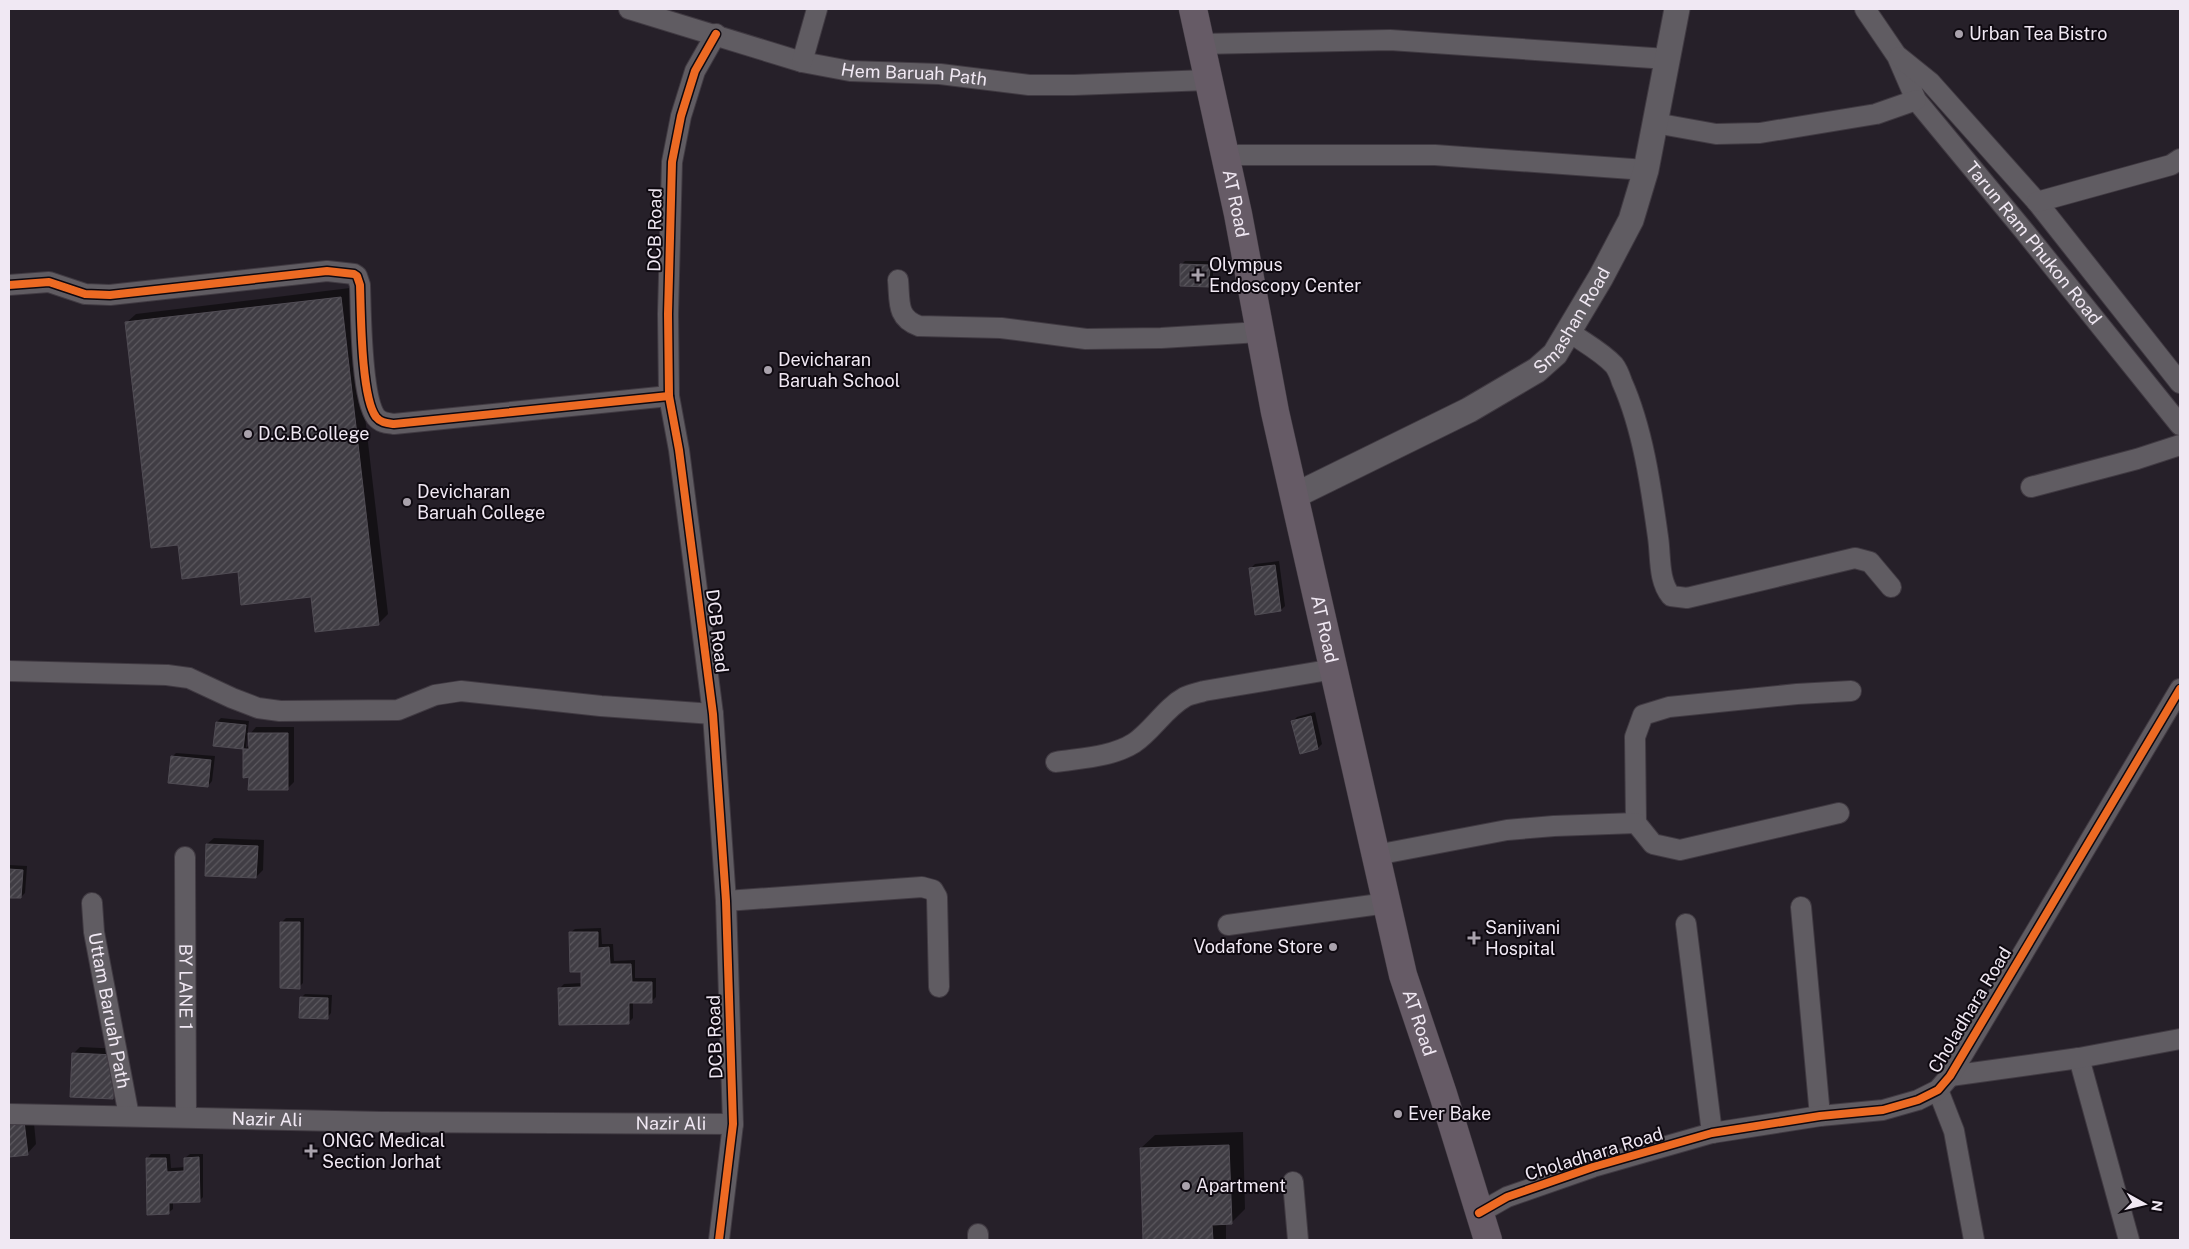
<svg xmlns="http://www.w3.org/2000/svg" width="2189" height="1249" font-family="'Public Sans',sans-serif">
<style>
.shadow{fill:#0007}
.building{fill:url(#building-hatch);stroke:#504c54}
.lines{fill:none;stroke-linecap:round;stroke-linejoin:round}
.minor-casing{stroke:#403a42;stroke-width:22}
.tertiary-casing{stroke:#403a42;stroke-width:27}
.trunk-casing{stroke:#403a42;stroke-width:29}
.minor{stroke:#605c62;stroke-width:20}
.tertiary{stroke:#605c62;stroke-width:25}
.trunk{stroke:#665b66;stroke-width:28}
.cycleway-casing{stroke:#0e0910;stroke-width:11}
.cycleway{stroke:#ed6a23;stroke-width:8}
.poi-dot{fill:#a9a2ac;stroke:#0e0910;stroke-width:2}
.labels{text-anchor:middle;stroke-width:4;stroke-linejoin:round;paint-order:stroke}
.poi-label{font-size:18px;fill:#f0e8f3;stroke:#0e0910;text-anchor:start}
.street-label{font-size:18px;fill:#f0e8f3;stroke:#0e0910}
</style>
<defs>
<pattern id="building-hatch" width="6" height="6" patternUnits="userSpaceOnUse" patternTransform="scale(1.25)"><rect width="6" height="6" fill="#403d44"/><path d="M-1 1l2-2M0 6l6-6M5 7l2-2" fill="none" stroke="#5c595f"/></pattern>
</defs>
<rect width="100%" height="100%" fill="#262029"/>
<g class="shadow">
<polygon points="1185,261 1213,261 1213,281 1209,285 1181,265"/>
<polygon points="350,288 388,614 379,623 312,596 239,571 179,544 126,323 136,314"/>
<polygon points="1279,561 1285,606 1281,610 1250,569 1255,564"/>
<polygon points="1315,712 1322,744 1318,748 1293,721 1297,717"/>
<polygon points="221,718 249,721 246,748 250,744 250,734 256,727 294,727 294,782 287,789 250,776 244,750 246,748 214,745 217,722"/>
<polygon points="176,753 215,756 212,781 208,786 172,757"/>
<polygon points="214,838 264,840 263,870 256,877 207,844"/>
<polygon points="9,865 27,866 25,893 21,897 9,896"/>
<polygon points="286,918 304,918 303,983 299,987 282,922"/>
<polygon points="601,928 602,944 613,944 614,961 635,960 635,978 656,978 656,997 652,1001 633,1002 633,1018 629,1022 560,988 564,984 582,983 582,971 570,933 575,929"/>
<polygon points="305,994 332,995 331,1013 327,1018 301,998"/>
<polygon points="80,1047 121,1049 119,1091 113,1097 73,1054"/>
<polygon points="33,1113 36,1144 27,1154 9,1155 9,1115"/>
<polygon points="1243,1132 1245,1209 1231,1223 1226,1223 1226,1240 1144,1240 1141,1148 1155,1135"/>
<polygon points="151,1154 170,1154 171,1168 186,1167 185,1158 190,1154 203,1154 203,1197 199,1201 173,1201 173,1209 168,1213 147,1159"/>
</g>
<g class="building">
<polygon points="1180,264 1210,265 1209,287 1180,286"/>
<polygon points="341,297 379,625 315,632 311,597 241,605 238,572 182,579 178,545 151,548 125,322"/>
<polygon points="1275,565 1281,611 1255,615 1249,568"/>
<polygon points="1311,716 1318,749 1300,754 1291,721"/>
<polygon points="216,722 246,725 243,749 213,746"/>
<polygon points="248,733 288,733 288,790 248,790 249,777 243,778 243,749 249,749"/>
<polygon points="171,756 211,760 208,787 168,783"/>
<polygon points="206,844 258,846 256,878 205,876"/>
<polygon points="9,869 23,870 21,898 9,898"/>
<polygon points="280,922 300,922 300,989 280,988"/>
<polygon points="569,932 598,932 598,948 609,947 610,964 631,964 632,982 652,982 652,1003 629,1003 629,1024 559,1025 558,988 581,987 581,972 570,972"/>
<polygon points="300,997 328,998 328,1019 299,1018"/>
<polygon points="72,1053 115,1055 113,1099 70,1097"/>
<polygon points="24,1121 28,1155 9,1157 9,1123"/>
<polygon points="1229,1145 1232,1224 1212,1225 1213,1240 1143,1240 1140,1148"/>
<polygon points="199,1157 200,1202 169,1203 169,1214 147,1215 146,1158 166,1158 167,1172 184,1171 184,1158"/>
</g>
<g class="lines">
<defs>
<g id="minor">
<path id="s1" d="M629,9L802,62L850,71L940,74L1029,85H1074L1208,80"/>
<path id="s2" d="M1865,9L1897,56L1916,100L2025,232L2180,425"/>
<polyline points="716,34 695,71 681,116 672,162 668,314 669,396 679,450 713,714 726,901 733,1124 719,1240"/>
<polyline points="1201,44 1390,40 1667,59"/>
<polyline points="1899,57 1930,82 2037,202 2180,383"/>
<polyline points="802,62 817,9"/>
<polyline points="1655,123 1716,134 1760,133 1876,114 1916,100"/>
<polyline points="1225,155 1435,155 1646,170"/>
<polyline points="2037,202 2171,165 2180,159"/>
<path d="M898,280C900,301 896,318 919,326L1001,328L1086,339L1161,338L1260,332"/>
<path d="M9,285L49,282L85,294L110,295L327,271L354,274L357,276L360,285C361,313 361,397 376,417C381,423 387,423 394,424L669,396"/>
<path d="M1568,331C1583,342 1601,351 1614,365C1618,370 1620,376 1622,382C1643,429 1651,487 1658,537C1661,557 1658,580 1671,596L1687,598L1855,558L1870,562L1891,587"/>
<polyline points="2031,487 2137,459 2180,445"/>
<polyline points="9,671 167,675 189,678 232,698 258,708 280,711 398,710 435,695 461,691 601,706 713,714"/>
<path d="M1056,762C1081,758 1112,757 1134,743C1153,730 1165,708 1185,697C1191,694 1198,693 1204,691L1334,669"/>
<polyline points="1636,823 1635,737 1643,715 1669,707 1797,694 1851,691"/>
<polyline points="1376,855 1507,830 1554,826 1636,823 1653,844 1680,850 1839,813"/>
<path id="s3" d="M185,857L186,1117"/>
<polyline points="726,901 922,887 933,890 937,897 939,987"/>
<path id="s4" d="M92,903L94,932L129,1116"/>
<polyline points="1801,907 1820,1116"/>
<polyline points="1686,924 1712,1133"/>
<polyline points="1228,925 1387,903"/>
<polyline points="2079,1058 2129,1240"/>
<polyline points="1950,1076 2079,1058 2180,1039"/>
<polyline points="1938,1090 1954,1131 1974,1240"/>
<path id="s5" d="M9,1114L383,1122L733,1124"/>
<polyline points="1293,1182 1298,1240"/>
<polyline points="1479,1213 1507,1197 1593,1167 1712,1133 1820,1116 1883,1110 1918,1100 1938,1090 1950,1076 2180,689"/>
<polyline points="978,1240 978,1234"/>
</g>
<g id="tertiary">
<path id="s6" d="M1294,496L1469,410L1537,370L1555,354L1601,277L1631,220L1646,170L1677,9"/>
</g>
<g id="trunk">
<path id="s7" d="M1193,9L1238,214L1275,412L1403,975L1443,1094L1488,1240"/>
</g>
</defs>
<use href="#minor" class="minor-casing"/>
<use href="#tertiary" class="tertiary-casing"/>
<use href="#trunk" class="trunk-casing"/>
<use href="#minor" class="minor"/>
<use href="#tertiary" class="tertiary"/>
<use href="#trunk" class="trunk"/>
<defs>
<g id="cycleway">
<polyline points="716,34 695,71 681,116 672,162 668,314 669,396 679,450 713,714 726,901 733,1124 719,1240"/>
<path d="M9,285L49,282L85,294L110,295L327,271L354,274L357,276L360,285C361,313 361,397 376,417C381,423 387,423 394,424L669,396"/>
<polyline points="1479,1213 1507,1197 1593,1167 1712,1133 1820,1116 1883,1110 1918,1100 1938,1090 1950,1076 2180,689"/>
</g>
</defs>
<use href="#cycleway" class="cycleway-casing"/>
<use href="#cycleway" class="cycleway"/>
</g>
<g class="poi-dot">
<circle cx="1959" cy="34" r="5"/>
<path d="M1195.5 267.5h5v5h5v5h-5v5h-5v-5h-5v-5h5z"/>
<circle cx="768" cy="370" r="5"/>
<circle cx="248" cy="434" r="5"/>
<circle cx="407" cy="502" r="5"/>
<path d="M1471.5 930.5h5v5h5v5h-5v5h-5v-5h-5v-5h5z"/>
<circle cx="1333" cy="947" r="5"/>
<circle cx="1398" cy="1114" r="5"/>
<path d="M308.5 1143.5h5v5h5v5h-5v5h-5v-5h-5v-5h5z"/>
<circle cx="1186" cy="1186" r="5"/>
</g>
<g class="labels">
<g class="poi-label">
<text x="1969" y="40">Urban Tea Bistro</text>
<text x="1209" y="271">Olympus<tspan x="1209" dy="21">Endoscopy Center</tspan></text>
<text x="778" y="366">Devicharan<tspan x="778" dy="21">Baruah School</tspan></text>
<text x="258" y="440">D.C.B.College</text>
<text x="417" y="498">Devicharan<tspan x="417" dy="21">Baruah College</tspan></text>
<text x="1485" y="934">Sanjivani<tspan x="1485" dy="21">Hospital</tspan></text>
<text x="1323" y="953" text-anchor="end">Vodafone Store</text>
<text x="1408" y="1120">Ever Bake</text>
<text x="322" y="1147">ONGC Medical<tspan x="322" dy="21">Section Jorhat</tspan></text>
<text x="1196" y="1192">Apartment</text>
</g>
<g class="street-label">
<text dy="6" stroke="none"><textPath href="#s1" startOffset="294">Hem Baruah Path</textPath></text>
<text dy="6" stroke="none"><textPath href="#s7" startOffset="199">AT Road</textPath></text>
<text transform="translate(655 230) rotate(-89)" y="6">DCB Road</text>
<text dy="6" stroke="none"><textPath href="#s2" startOffset="290">Tarun Ram Phukon Road</textPath></text>
<text dy="6" stroke="none"><textPath href="#s6" startOffset="335">Smashan Road</textPath></text>
<text dy="6" stroke="none"><textPath href="#s7" startOffset="634">AT Road</textPath></text>
<text transform="translate(717 631) rotate(83)" y="6">DCB Road</text>
<text dy="6" stroke="none"><textPath href="#s3" startOffset="130">BY LANE 1</textPath></text>
<text dy="6" stroke="none"><textPath href="#s4" startOffset="109">Uttam Baruah Path</textPath></text>
<text transform="translate(1970 1010) rotate(-59)" y="6">Choladhara Road</text>
<text dy="6" stroke="none"><textPath href="#s7" startOffset="1039">AT Road</textPath></text>
<text transform="translate(715 1037) rotate(-92)" y="6">DCB Road</text>
<text dy="6" stroke="none"><textPath href="#s5" startOffset="258">Nazir Ali</textPath></text>
<text dy="6" stroke="none"><textPath href="#s5" startOffset="662">Nazir Ali</textPath></text>
<text transform="translate(1594 1154) rotate(-17)" y="6">Choladhara Road</text>
</g>
</g>
<rect width="2189" height="1249" fill="none" stroke="#f0e8f3" stroke-width="20"/>
<g transform="translate(2144 1204) rotate(98)" stroke="#0e0910" stroke-width="4" paint-order="stroke">
<path d="M0-4L9 19L0 12L-9 19Z" fill="#f0e8f3"/>
<text y="-8" font-size="14" font-weight="bold" text-anchor="middle" fill="#f0e8f3">N</text>
</g>
</svg>
